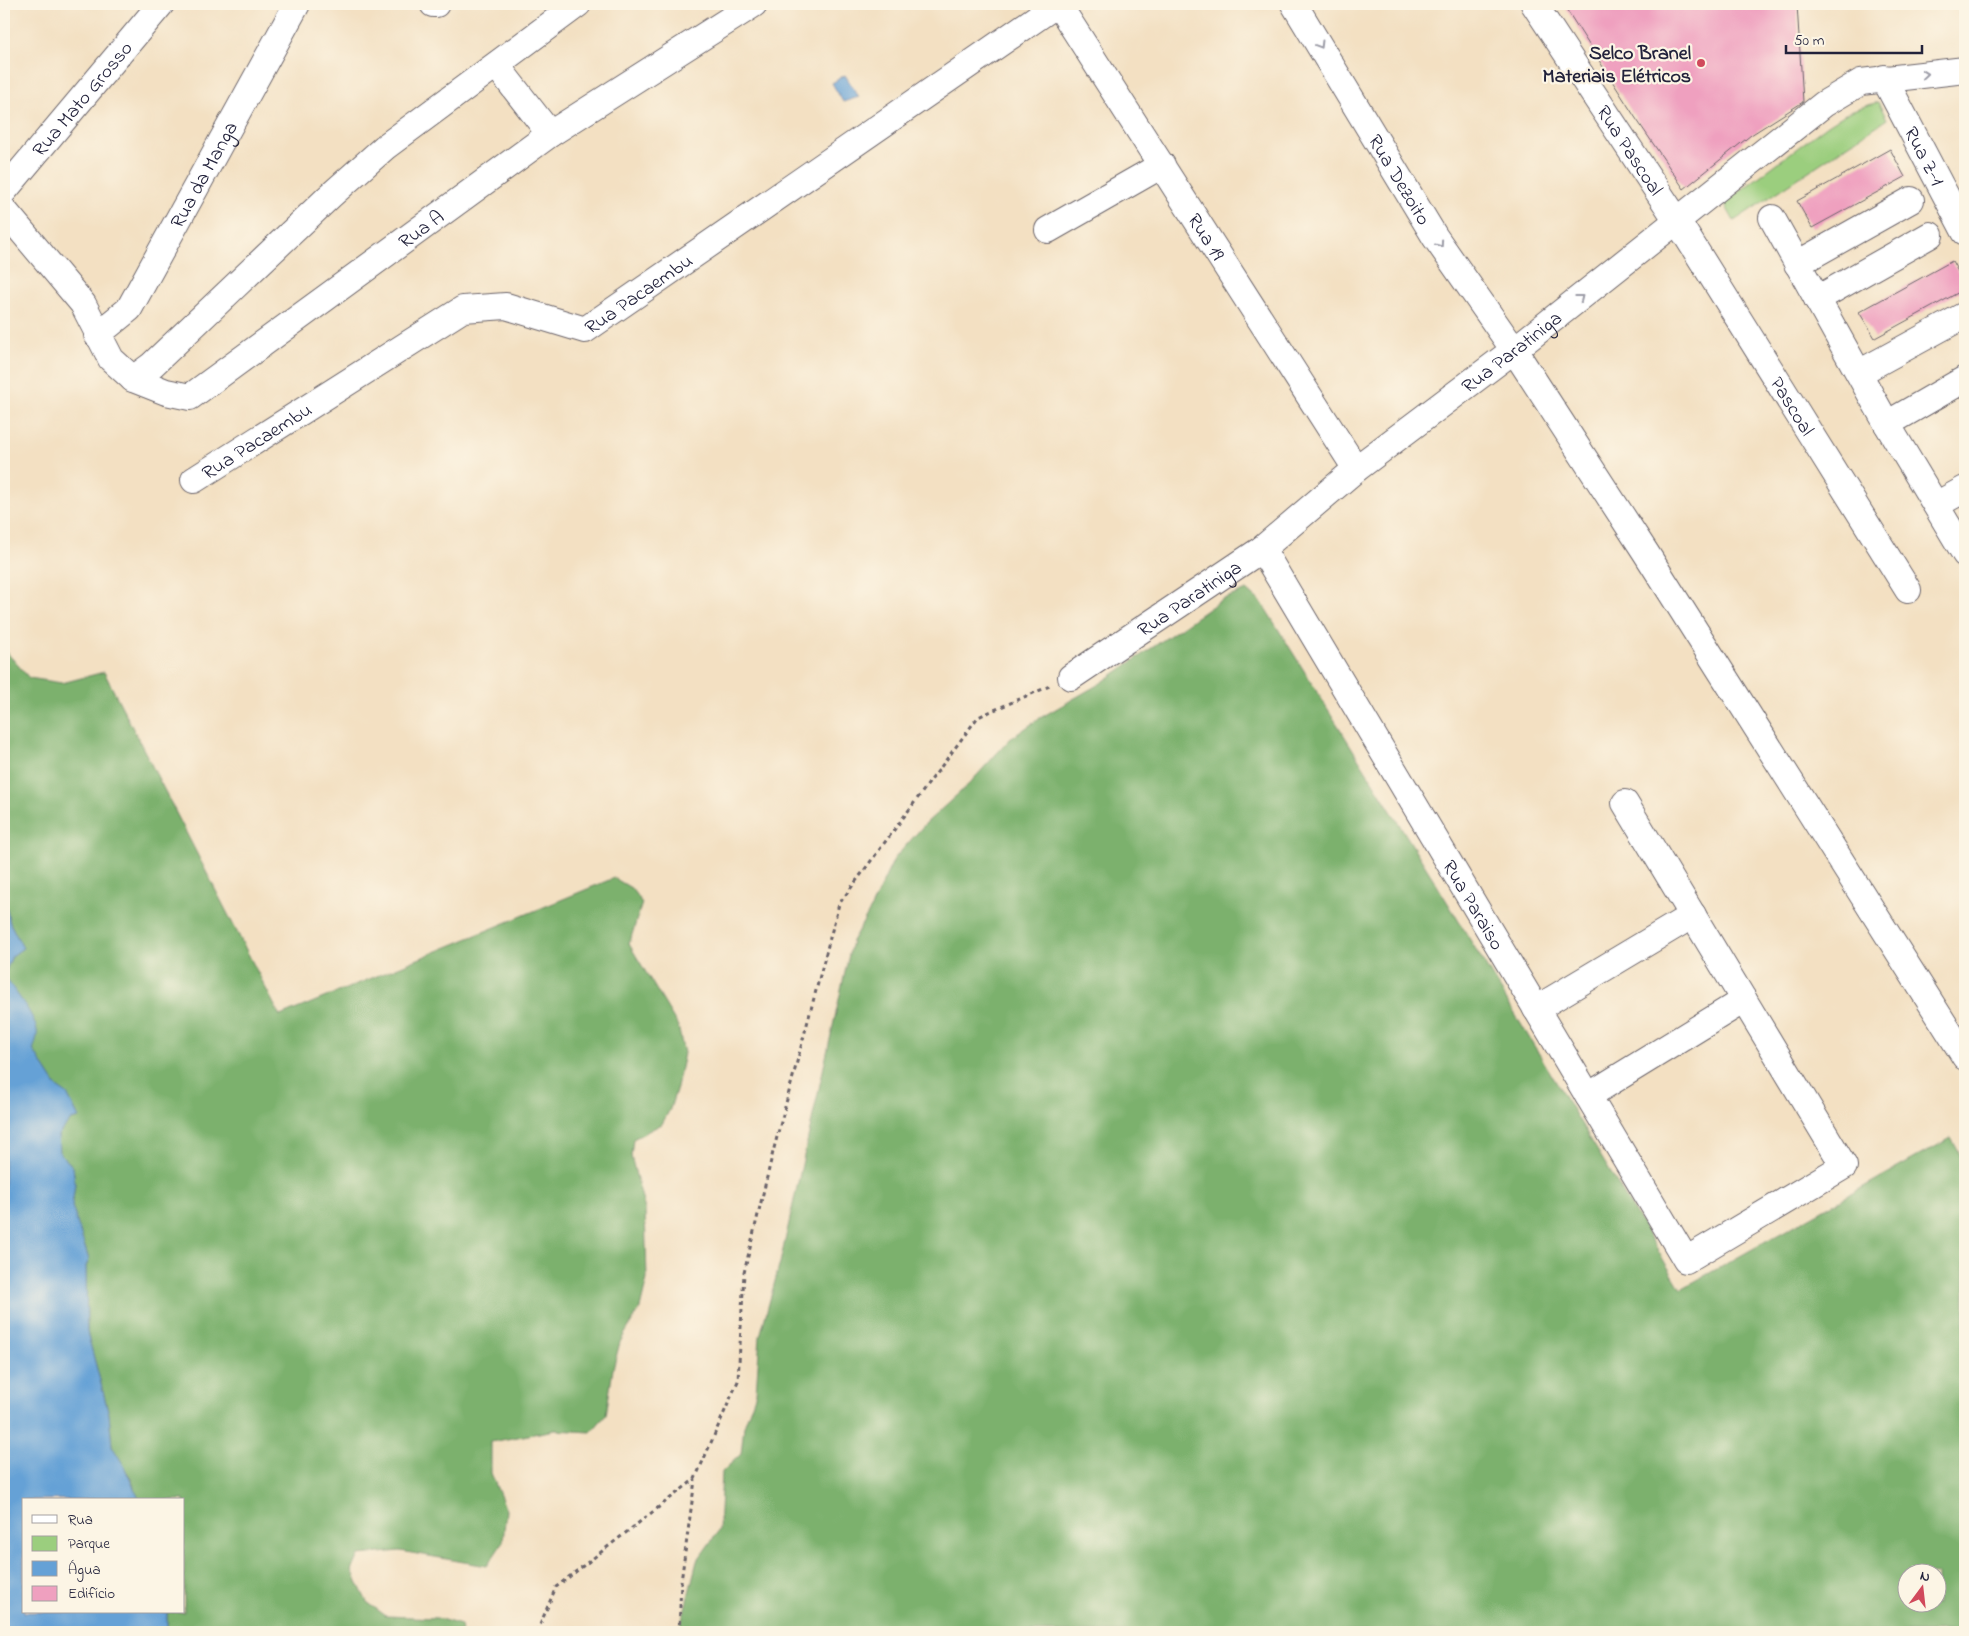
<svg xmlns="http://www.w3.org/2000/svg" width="1969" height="1636" font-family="'Indie Flower',sans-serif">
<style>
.green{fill:#9bce7e;stroke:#5e785c}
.forest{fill:#7cb16d;stroke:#4f6a54;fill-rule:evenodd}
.water{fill:#65a1d6;stroke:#446288}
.building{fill:#efa0bf}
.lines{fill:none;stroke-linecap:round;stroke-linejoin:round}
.minor-casing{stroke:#6b646a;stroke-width:28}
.path{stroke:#6b646a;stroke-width:3;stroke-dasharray:4 4;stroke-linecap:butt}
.minor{stroke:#fff;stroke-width:26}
.oneway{stroke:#9c9ca7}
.poi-dot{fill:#d1495b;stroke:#fcf5e5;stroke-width:2}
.labels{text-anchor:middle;stroke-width:4.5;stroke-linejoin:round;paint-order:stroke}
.poi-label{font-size:20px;font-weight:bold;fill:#22223b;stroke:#fcf5e5;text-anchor:end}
.street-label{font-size:20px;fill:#22223b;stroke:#fcf5e5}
</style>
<rect width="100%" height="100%" fill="#fcf5e5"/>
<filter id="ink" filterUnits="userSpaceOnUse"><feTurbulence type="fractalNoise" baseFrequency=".02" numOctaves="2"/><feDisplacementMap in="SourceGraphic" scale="10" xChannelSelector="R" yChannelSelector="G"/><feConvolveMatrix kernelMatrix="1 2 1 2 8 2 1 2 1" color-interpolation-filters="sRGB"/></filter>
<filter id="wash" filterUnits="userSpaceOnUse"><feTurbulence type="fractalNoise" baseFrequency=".0096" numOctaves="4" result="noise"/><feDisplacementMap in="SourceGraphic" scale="20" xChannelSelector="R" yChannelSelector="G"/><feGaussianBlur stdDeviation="1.12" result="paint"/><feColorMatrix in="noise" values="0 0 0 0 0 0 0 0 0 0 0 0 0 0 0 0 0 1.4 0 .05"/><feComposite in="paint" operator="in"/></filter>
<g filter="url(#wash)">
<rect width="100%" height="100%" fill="#f3e0c2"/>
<polygon class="green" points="1878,102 1887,119 1734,221 1724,203 1828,125 1850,111"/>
<g class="forest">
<path d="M1247,590L1262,603L1437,885L1681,1289L1951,1138L1965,1163V1632H679L697,1561L719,1530L722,1472L741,1454L744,1426L756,1393L760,1336L780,1263L852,941L868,914L894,859L925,824L969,784L1010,739L1040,718L1101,683L1221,600ZM1906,1574H1936V1604H1906Z"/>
<polygon points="4,649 29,678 62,683 104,672 280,1016 614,878 631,888 642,903 629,944 678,1026 684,1053 677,1087 670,1109 662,1124 633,1139 631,1156 645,1210 647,1279 640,1308 620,1342 613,1369 606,1415 591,1432 555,1430 491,1442 491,1473 506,1510 503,1542 487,1566 400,1551 359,1555 352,1571 367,1602 386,1616 437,1618 461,1625 462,1632 171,1632 167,1629 167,1612 184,1612 184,1500 138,1500 132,1481 112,1447 109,1414 87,1332 86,1266 89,1260 72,1206 75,1183 73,1167 59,1152 58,1135 71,1120 79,1118 67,1095 57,1087 33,1050 26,1007 18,998 4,975 12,956 22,948 10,923 4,898"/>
</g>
<g class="water">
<polygon points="845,75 859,97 843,102 832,83"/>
<path d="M4,898L10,923L23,948L12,956L4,975C15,993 32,1010 37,1030C38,1036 35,1044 33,1050L57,1087L67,1094L79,1118L71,1120L58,1135L59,1152L73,1167L75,1183L72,1206L89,1260L86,1266L87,1332L109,1414L112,1446L123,1464L139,1499L24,1500V1612H167V1628L171,1632H4Z"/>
</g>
<g id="blocks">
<g class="building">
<polygon points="1563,4 1797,4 1803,102 1751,135 1684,189 1635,117"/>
<polygon points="1890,149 1905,177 1812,228 1797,201"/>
<polygon points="1952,261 1965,284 1965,289 1875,338 1859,312"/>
</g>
</g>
</g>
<g filter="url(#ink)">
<use href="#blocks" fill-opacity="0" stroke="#6b646a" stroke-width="1"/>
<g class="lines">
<defs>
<g id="minor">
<polyline points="433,4 436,4"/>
<path id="s1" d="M1058,4L1356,469"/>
<path id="s2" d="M1294,4L1435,237L1514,350L1646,553L1965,1057"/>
<path id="s3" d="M1534,4L1678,222L1908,590"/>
<polyline points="497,66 550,134"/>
<path id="s4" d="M1884,78L1965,232"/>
<path id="s5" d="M4,191L161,4"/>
<path id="s6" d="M4,210L83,304L111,359L133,379L166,392L190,397L550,134L754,4"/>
<polyline points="1772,218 1887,424 1965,379"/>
<polyline points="1048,230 1162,165"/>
<polyline points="1797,264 1911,200"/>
<polyline points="1817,299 1930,235"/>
<path id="s7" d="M97,335L129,309L297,4"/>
<polyline points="1859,373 1965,315"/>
<polyline points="133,379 152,365 330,196 385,147 578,4"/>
<polyline points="1887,424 1965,554"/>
<path id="s8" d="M194,480L463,309L506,306L585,330L1057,4"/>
<polyline points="1936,505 1965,489"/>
<path id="s9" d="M1262,549L1686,1260L1844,1166L1625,803"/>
<path id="s10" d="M1071,677L1262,549L1356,469L1514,350L1824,104L1861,82L1965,70"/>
<polyline points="1536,1009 1693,915"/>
<polyline points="1588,1096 1744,1000"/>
</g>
</defs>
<use href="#minor" class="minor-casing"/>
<g class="path">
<polyline points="537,1632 556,1587 695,1479 738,1381 744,1273 773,1152 839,904 978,717 1052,685"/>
<polyline points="679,1632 681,1582 695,1480"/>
</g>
<use href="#minor" class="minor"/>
</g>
<defs><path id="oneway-chevron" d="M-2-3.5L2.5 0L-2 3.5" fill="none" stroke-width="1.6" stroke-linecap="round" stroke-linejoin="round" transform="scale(1.25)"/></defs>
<g class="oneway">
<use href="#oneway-chevron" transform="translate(1320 45) rotate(59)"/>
<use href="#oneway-chevron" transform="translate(1925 74) rotate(-6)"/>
<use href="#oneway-chevron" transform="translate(1440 244) rotate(55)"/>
<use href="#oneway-chevron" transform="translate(1580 298) rotate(-38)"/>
</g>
</g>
<circle class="poi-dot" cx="1701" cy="63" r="5"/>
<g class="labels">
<g class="poi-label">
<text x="1691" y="59">Selco Branel<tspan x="1691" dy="23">Materiais Elétricos</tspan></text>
</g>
<g class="street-label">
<text dy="7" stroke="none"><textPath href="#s5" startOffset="121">Rua Mato Grosso</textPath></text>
<text dy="7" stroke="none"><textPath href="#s3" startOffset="175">Rua Pascoal</textPath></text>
<text dy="7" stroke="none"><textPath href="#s4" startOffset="88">Rua Z-1</textPath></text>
<text dy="7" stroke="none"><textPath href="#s7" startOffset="195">Rua da Manga</textPath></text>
<text dy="7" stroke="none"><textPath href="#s2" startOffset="205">Rua Dezoito</textPath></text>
<text dy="7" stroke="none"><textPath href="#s6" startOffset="560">Rua A</textPath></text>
<text dy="7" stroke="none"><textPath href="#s1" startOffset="276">Rua 19</textPath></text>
<text dy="7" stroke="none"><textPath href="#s8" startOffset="509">Rua Pacaembu</textPath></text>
<text dy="7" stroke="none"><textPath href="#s10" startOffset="548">Rua Paratiniga</textPath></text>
<text dy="7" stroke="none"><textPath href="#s3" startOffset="478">Pascoal</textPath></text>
<text dy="7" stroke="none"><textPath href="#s8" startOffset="74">Rua Pacaembu</textPath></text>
<text dy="7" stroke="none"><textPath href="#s10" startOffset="142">Rua Paratiniga</textPath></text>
<text dy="7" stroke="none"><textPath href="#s9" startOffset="414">Rua Paraiso</textPath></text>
</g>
</g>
<rect width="1969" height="1636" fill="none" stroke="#fcf5e5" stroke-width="20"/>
<rect x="22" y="1498" width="162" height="115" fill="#fcf5e5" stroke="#a5a1a1"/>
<rect x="32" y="1515" width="25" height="8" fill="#ffffff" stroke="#a5a1a1"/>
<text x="68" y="1524" font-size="15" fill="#22223b">Rua</text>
<rect x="32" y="1536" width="25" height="15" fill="#9bce7e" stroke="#a5a1a1"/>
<text x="68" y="1548" font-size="15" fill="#22223b">Parque</text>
<rect x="32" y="1561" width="25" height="15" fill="#65a1d6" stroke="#a5a1a1"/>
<text x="68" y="1574" font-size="15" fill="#22223b">Água</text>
<rect x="32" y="1586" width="25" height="15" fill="#efa0bf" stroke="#a5a1a1"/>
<text x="68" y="1598" font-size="15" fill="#22223b">Edifício</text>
<g transform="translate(1922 1588) rotate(15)"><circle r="24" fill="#fcf5e5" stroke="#a5a1a1"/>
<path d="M0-4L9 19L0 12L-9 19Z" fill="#d1495b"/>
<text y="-8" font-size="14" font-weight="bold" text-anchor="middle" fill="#22223b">N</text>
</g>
<path d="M1786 45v8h136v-8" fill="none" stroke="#22223b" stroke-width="2.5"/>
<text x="1794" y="45" font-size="15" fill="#22223b" stroke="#fcf5e5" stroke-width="4" paint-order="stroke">50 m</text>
</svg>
